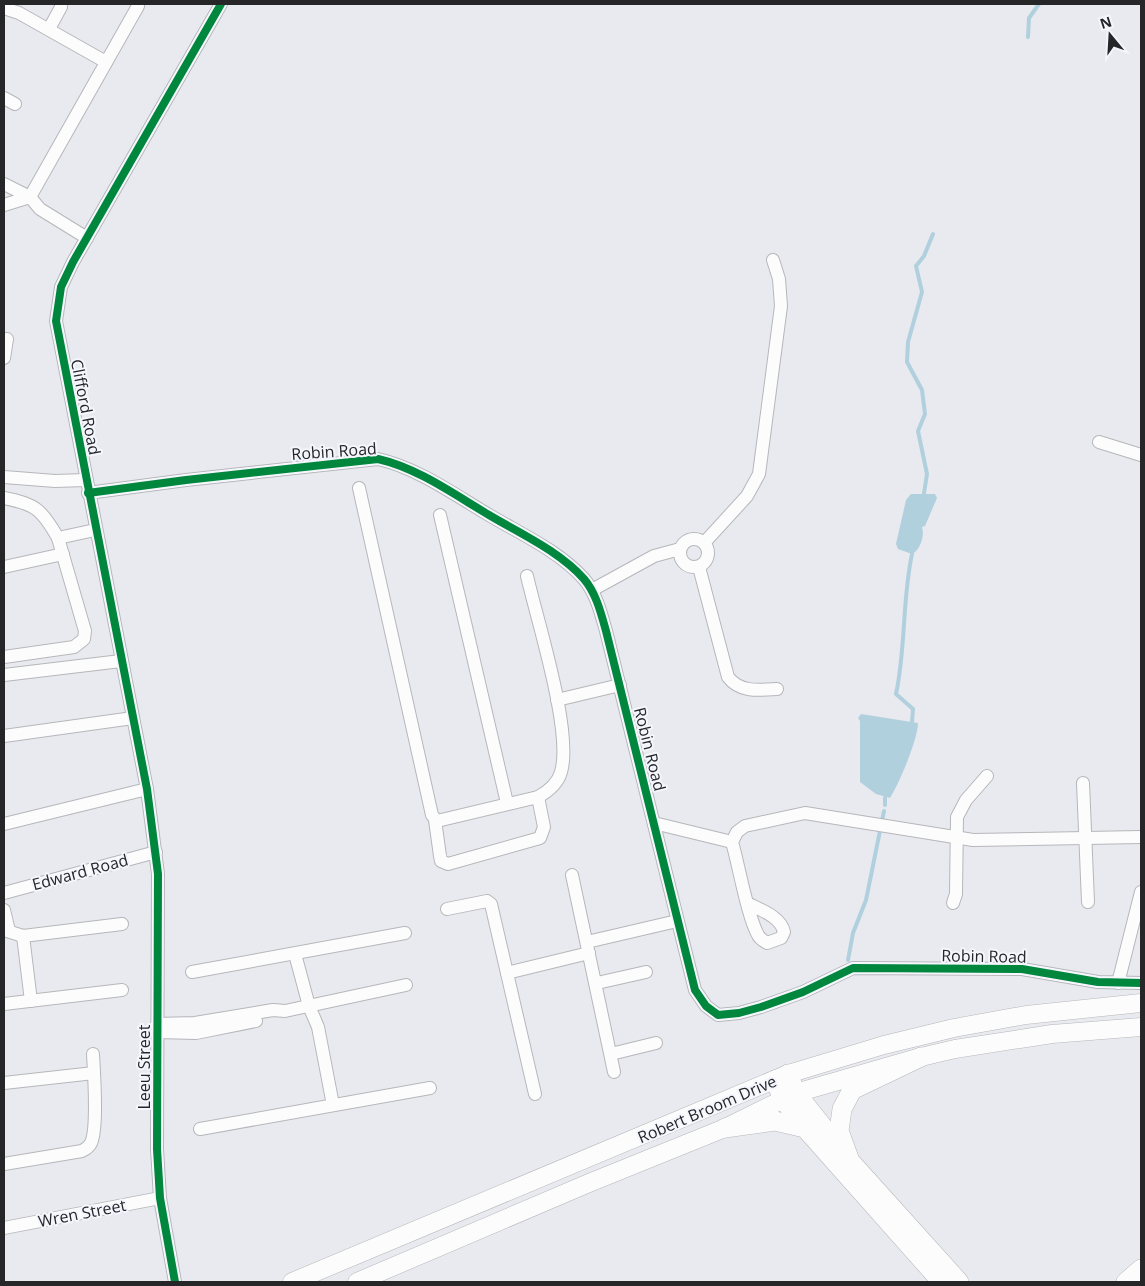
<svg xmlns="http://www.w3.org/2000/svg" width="1145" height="1286" font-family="'Open Sans',sans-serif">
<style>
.water{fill:#b1d0de}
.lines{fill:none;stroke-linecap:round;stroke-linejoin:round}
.stream{stroke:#b1d0de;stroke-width:4}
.street-casing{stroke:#b6b7ba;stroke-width:14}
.secondary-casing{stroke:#b6b7ba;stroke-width:19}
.primary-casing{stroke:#b6b7ba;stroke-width:20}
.street{stroke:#fcfcfd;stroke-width:12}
.secondary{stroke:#fcfcfd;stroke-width:18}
.primary{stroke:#fcfcfd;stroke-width:19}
.cycleway-casing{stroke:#f4f6fe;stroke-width:11}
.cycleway{stroke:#00873e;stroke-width:8}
.labels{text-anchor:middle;stroke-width:4;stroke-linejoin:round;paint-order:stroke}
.street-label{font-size:16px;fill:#262629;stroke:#f4f6fe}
</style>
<rect width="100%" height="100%" fill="#e9eaef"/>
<g class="water">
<path d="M911,494H935L937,498L925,526L922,527C925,536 920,550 912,554L898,549L896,544L906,500Z"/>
<path d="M861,714L918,723C918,739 899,784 890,798L876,794L860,782V721L858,718Z"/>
</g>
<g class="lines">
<g class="stream">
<polyline points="1028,37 1029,18 1039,4"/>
<polyline points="924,493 927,474 918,431 925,414 922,390 907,362 908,342 922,292 916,266 924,256 933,234"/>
<path d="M912,554C902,600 906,648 896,694L913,709L912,722"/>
<polyline points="885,805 885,798"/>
<polyline points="848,960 853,933 866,900 884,811"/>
</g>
<defs>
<g id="street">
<polyline points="4,8 19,13 106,62"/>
<polyline points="49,29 61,7"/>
<polyline points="4,98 15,104"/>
<polyline points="4,184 30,197 4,205"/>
<polyline points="87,238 40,209 30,197 138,6"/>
<polyline points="4,358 7,339"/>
<polyline points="1099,442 1141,455"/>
<polyline points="4,477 55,481 86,480"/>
<path d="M359,488L432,815L437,821L538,797C547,792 558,783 561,772C573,732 537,620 527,576"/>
<path d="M88,493L186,480L378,459C418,468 455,495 489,515C521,534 559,551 584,579C596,593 601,613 606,631L695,990L706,1006L718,1015L739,1013L761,1007L803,992L853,968L1022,969L1098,982L1141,983"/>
<path d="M4,498C36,504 42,510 58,538L95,530"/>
<polyline points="440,515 507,803"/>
<circle cx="694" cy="553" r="14"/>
<polyline points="704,543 747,496 759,474 781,306 779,279 773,260"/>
<polyline points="4,567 63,554"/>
<path d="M699,567L728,677C740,693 760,690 777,689"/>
<polyline points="592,590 654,556 680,549"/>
<polyline points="4,657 74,647 84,639 85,631 58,538"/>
<polyline points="4,675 121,661"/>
<polyline points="557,700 620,685"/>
<polyline points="4,736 133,718"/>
<polyline points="1083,783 1088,902"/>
<polyline points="435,820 440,856 441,861 448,864 540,838 544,827 538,797"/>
<polyline points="654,823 732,842"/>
<polyline points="4,824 147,789"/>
<polyline points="572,875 614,1072"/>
<polyline points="4,893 156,852"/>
<polyline points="953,903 956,894 957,817 966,800 987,776"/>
<path d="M749,904C761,910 781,917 784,932L781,938L767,943C764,941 760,939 758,935C747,915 739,866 732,842L737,832L745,826L805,813L973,840L1141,837"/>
<polyline points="447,909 487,901 491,904 535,1094"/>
<polyline points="4,910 9,931"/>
<polyline points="4,930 23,936 122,924"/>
<polyline points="23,936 31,1001"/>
<polyline points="587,942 677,921"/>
<polyline points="295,954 309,1006 318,1027 333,1105"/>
<polyline points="192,972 405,933"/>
<polyline points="507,973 589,953"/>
<polyline points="597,983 646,972"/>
<polyline points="1118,983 1141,892"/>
<polyline points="4,1004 122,990"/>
<polyline points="157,1024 195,1023 273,1010 285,1011 406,985"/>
<polyline points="157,1032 196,1033 256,1021"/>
<polyline points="611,1054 656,1043"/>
<polyline points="4,1083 94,1073"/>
<polyline points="200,1129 430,1088"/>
<path d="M4,1164L82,1151C86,1149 89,1147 91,1143C98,1128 94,1073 93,1054"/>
<polyline points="4,1228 160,1198"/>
<polyline points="175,1282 160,1198 157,1149 158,874 147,789 56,321 61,287 73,262 221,4"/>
</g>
<g id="secondary">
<polyline points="292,1282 788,1074 884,1045 954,1028 1026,1015 1141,1003"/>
<polyline points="357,1282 589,1183 725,1128 796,1093 921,1057 955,1049 1052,1034 1141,1027"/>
</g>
<g id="primary">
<polyline points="921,1057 852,1090 842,1109 839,1131 850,1161 959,1282"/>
<polyline points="788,1074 796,1093 842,1151"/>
<polyline points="775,1080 783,1099 805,1128"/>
<polyline points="725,1128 775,1121 805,1128 939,1279"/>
<polyline points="1126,1282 1141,1269"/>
</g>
</defs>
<use href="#street" class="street-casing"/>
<use href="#secondary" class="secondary-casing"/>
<use href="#primary" class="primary-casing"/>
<use href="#street" class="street"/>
<use href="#secondary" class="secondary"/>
<use href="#primary" class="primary"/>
<defs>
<g id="cycleway">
<path d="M88,493L186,480L378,459C418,468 455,495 489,515C521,534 559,551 584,579C596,593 601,613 606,631L695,990L706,1006L718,1015L739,1013L761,1007L803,992L853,968L1022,969L1098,982L1141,983"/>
<polyline points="175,1282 160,1198 157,1149 158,874 147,789 56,321 61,287 73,262 221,4"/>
</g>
</defs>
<use href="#cycleway" class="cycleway-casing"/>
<use href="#cycleway" class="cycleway"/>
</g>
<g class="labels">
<g class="street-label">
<text transform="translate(86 407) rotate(79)" y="6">Clifford Road</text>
<text transform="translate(334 451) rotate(-4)" y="6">Robin Road</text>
<text transform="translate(650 749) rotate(76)" y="6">Robin Road</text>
<text transform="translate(80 872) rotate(-15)" y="6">Edward Road</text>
<text transform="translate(984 956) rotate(1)" y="6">Robin Road</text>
<text transform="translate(144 1067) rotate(-90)" y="6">Leeu Street</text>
<text transform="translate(707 1109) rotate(-23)" y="6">Robert Broom Drive</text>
<text transform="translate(82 1213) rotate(-11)" y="6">Wren Street</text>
</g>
</g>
<rect width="1145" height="1286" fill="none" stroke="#262629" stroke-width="10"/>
<g transform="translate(1110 35) rotate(342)" stroke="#f4f6fe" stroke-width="4" paint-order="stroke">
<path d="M0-4L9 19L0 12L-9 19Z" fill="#262629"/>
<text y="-8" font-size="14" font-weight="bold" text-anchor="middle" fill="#262629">N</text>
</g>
</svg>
